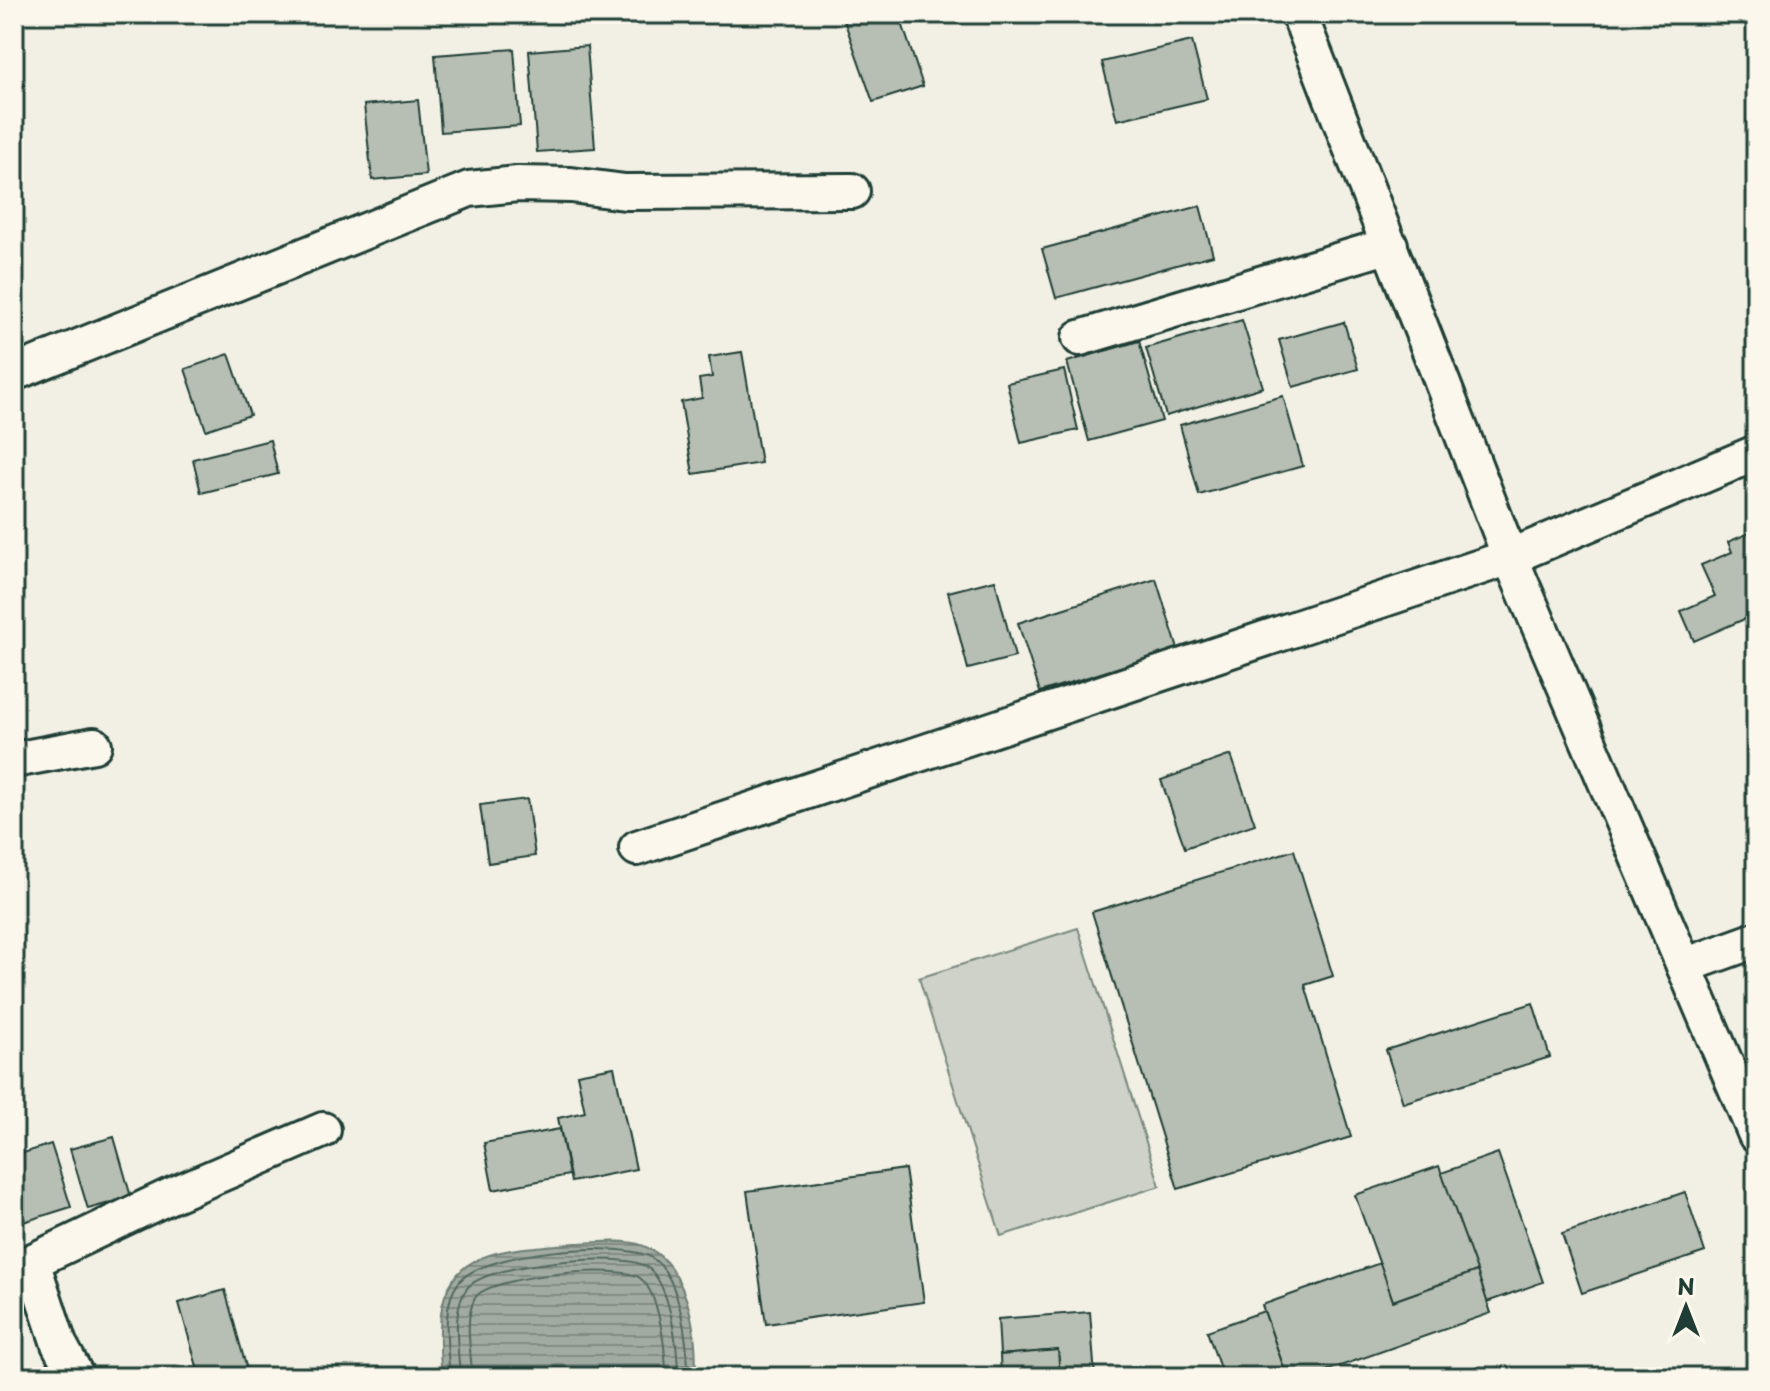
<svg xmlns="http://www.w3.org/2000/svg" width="1770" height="1391" font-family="'Playpen Sans',sans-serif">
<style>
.park{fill:#cfd2c8;stroke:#77887e;stroke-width:2}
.water{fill:url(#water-rules);stroke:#6e7f75;stroke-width:2}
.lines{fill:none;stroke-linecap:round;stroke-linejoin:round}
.shore{stroke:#536960;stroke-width:2}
.building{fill:#b7beb3;stroke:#1f3d34;stroke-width:2}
.minor-casing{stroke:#1f3d34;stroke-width:40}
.minor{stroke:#fbf7ec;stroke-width:34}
</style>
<defs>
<pattern id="water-rules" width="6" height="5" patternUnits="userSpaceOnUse" patternTransform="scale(2)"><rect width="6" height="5" fill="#a2aba1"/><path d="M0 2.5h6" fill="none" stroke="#838c84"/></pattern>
</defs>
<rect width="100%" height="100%" fill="#f2f0e5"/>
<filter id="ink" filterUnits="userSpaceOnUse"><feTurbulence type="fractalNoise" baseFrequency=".0125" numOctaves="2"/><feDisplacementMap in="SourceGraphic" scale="16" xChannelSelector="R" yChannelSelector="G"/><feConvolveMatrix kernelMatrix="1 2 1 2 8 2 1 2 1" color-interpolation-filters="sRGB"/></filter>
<g filter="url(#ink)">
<polygon class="park" points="1078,928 1160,1186 1001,1236 919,978"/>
<path class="water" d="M576,1243C595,1243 620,1239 638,1244C687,1258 699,1334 695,1377H443C439,1361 440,1345 440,1328C441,1243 512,1251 576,1243Z"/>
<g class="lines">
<g class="shore">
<path d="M450,1377C448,1349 440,1306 459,1282C482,1252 620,1239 652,1258C681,1276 688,1346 688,1377"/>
<path d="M460,1377C459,1351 450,1309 468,1287C488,1264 621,1250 647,1267C671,1284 678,1350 678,1377"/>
<path d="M472,1377C472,1353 463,1321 475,1298C487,1276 621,1263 640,1278C660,1293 666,1354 666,1377"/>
</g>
</g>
<g class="building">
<polygon points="861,14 899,14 923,86 873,102 844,20"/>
<polygon points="1192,41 1207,99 1117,120 1102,62"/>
<polygon points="587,46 595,148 537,152 529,51"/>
<polygon points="514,49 520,126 441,132 435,55"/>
<polygon points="418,100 426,175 372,180 364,105"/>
<polygon points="1200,206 1213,255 1056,298 1042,249"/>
<polygon points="1242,320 1263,387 1166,416 1146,348"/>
<polygon points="1344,322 1358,369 1293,387 1279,340"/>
<polygon points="1139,341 1162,421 1089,441 1067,362"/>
<polygon points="742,352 761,463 693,474 681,402 702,398 699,379 712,377 709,357"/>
<polygon points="229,354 250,415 206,430 185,369"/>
<polygon points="1064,370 1078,430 1021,443 1007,383"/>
<polygon points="1283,396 1303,466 1199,495 1180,425"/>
<polygon points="270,440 278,474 201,493 193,459"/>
<polygon points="1756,530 1756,614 1694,641 1681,611 1715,596 1701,565 1732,552 1728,542"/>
<polygon points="1156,579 1178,649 1040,692 1018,623"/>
<polygon points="995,580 1015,657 968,669 948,592"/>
<polygon points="1231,755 1255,824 1185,848 1161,780"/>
<polygon points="527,799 535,856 488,863 480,805"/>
<polygon points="1294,850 1333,976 1305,985 1351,1137 1178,1189 1092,912"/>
<polygon points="1533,1003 1550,1057 1403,1103 1386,1050"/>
<polygon points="614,1067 636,1169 571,1182 558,1118 585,1112 577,1074"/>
<polygon points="560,1129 569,1175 493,1190 484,1143"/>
<polygon points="114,1137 131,1197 88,1209 70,1149"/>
<polygon points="51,1144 71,1207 14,1225 14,1156"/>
<polygon points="1498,1153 1543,1282 1487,1302 1441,1173"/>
<polygon points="1439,1166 1477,1271 1393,1301 1355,1195"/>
<polygon points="905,1169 924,1302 766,1324 747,1191"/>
<polygon points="1685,1192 1705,1252 1582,1293 1562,1234"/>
<polygon points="1380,1263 1393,1301 1477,1271 1491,1313 1309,1377 1287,1377 1262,1305"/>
<polygon points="225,1290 249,1377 200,1377 179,1303"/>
<polygon points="1264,1311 1287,1377 1223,1377 1207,1331"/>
<polygon points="1090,1312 1095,1377 1060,1377 1058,1350 1000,1355 998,1319"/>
<polygon points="1058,1350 1060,1377 1001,1377 1000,1355"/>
</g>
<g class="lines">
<defs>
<g id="minor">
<polyline points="1299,14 1510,557 1756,1135"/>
<polyline points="1080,338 1390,245"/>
<polyline points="14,373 469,189 518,184 571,185 625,192 852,191"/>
<polyline points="14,760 94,745"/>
<polyline points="637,848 1510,557 1756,453"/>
<polyline points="1684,966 1756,940"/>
<polyline points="32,1262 59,1344 77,1377"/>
<polyline points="14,1270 170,1196 323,1130"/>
</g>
</defs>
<use href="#minor" class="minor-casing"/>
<use href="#minor" class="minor"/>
</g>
</g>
<rect width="1770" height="1391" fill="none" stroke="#fbf7ec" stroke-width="48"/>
<rect x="24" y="24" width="1722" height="1343" fill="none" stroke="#1f3d34" stroke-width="3" filter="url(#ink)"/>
<g transform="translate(1686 1307)" stroke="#fbf7ec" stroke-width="6" paint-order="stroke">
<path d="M0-6L14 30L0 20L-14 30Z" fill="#1f3d34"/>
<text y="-12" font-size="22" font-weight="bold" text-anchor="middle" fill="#1f3d34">N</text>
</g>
</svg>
